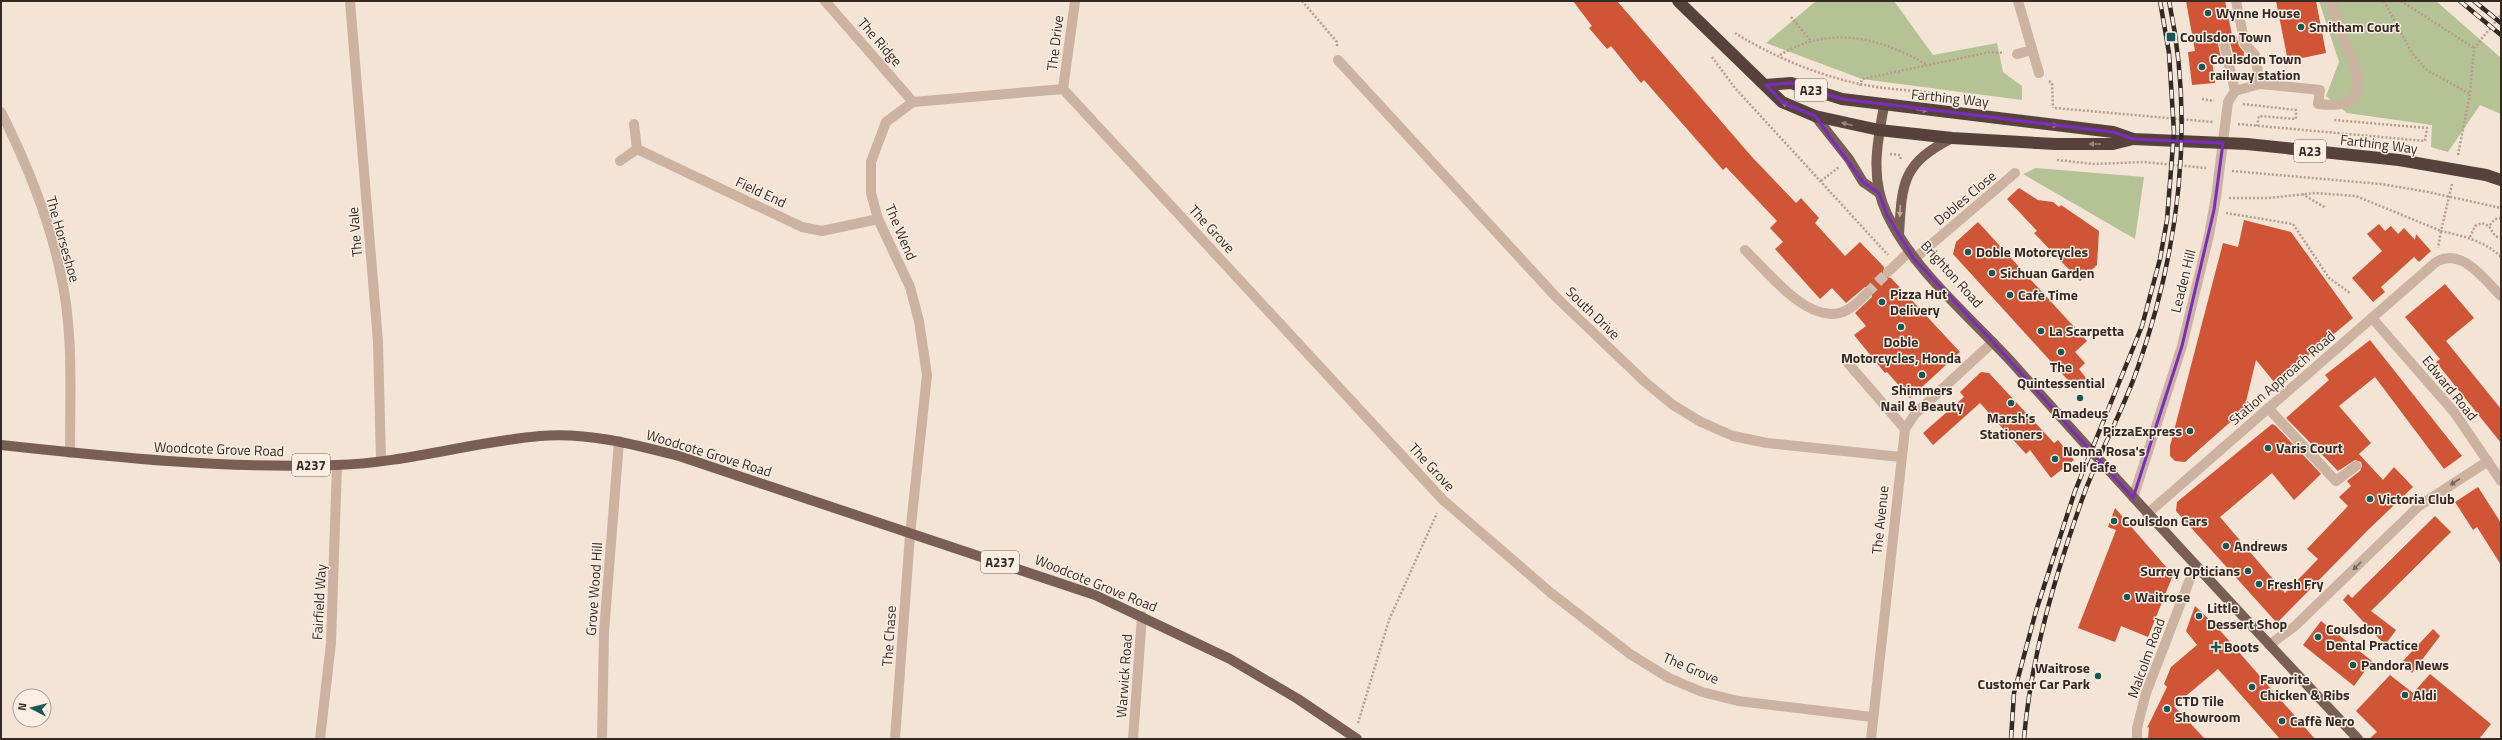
<svg xmlns="http://www.w3.org/2000/svg" width="2502" height="740" font-family="'Titillium Web',sans-serif">
<style>
.green{fill:#b5c295}
.building{fill:#d05536}
.lines{fill:none;stroke-linecap:round;stroke-linejoin:round}
.minor-tunnel{stroke:#cdbfb2;stroke-width:10;stroke-dasharray:10 5;stroke-linecap:butt}
.path{stroke:#b79c8b;stroke-width:2.5;stroke-dasharray:2 2;stroke-linecap:butt}
.minor{stroke:#cbb2a1;stroke-width:10}
.major{stroke:#785e54;stroke-width:10}
.highway{stroke:#56423b;stroke-width:12}
.rail-casing{stroke:#352924;stroke-width:4.5}
.rail{stroke:#faeee2;stroke-width:3;stroke-dasharray:9;stroke-linecap:butt}
.oneway{fill:#98877e}
.oneway2{fill:#c0ada2}
.oneway3{fill:#78675c}
.marked{fill:none;stroke:#7b2cbf;stroke-width:3;stroke-linejoin:round}
.poi-dot{fill:#175759;stroke:#faeee2;stroke-width:1.5}
.labels{text-anchor:middle;stroke-width:3;stroke-linejoin:round;paint-order:stroke}
.shield{fill:#faeee2;stroke:#70645d;stroke-width:1}
.shield-label{font-size:13px;font-weight:bold;fill:#352924}
.poi-label{font-size:14px;font-weight:bold;fill:#352924;stroke:#faeee2;text-anchor:start}
.street-label{font-size:14px;fill:#352924;stroke:#faeee2}
</style>
<rect width="100%" height="100%" fill="#f3e4d5"/>
<g class="green">
<polygon points="1816,1 1894,1 1933,55 1997,43 2003,72 2022,86 2022,100 1862,79 1766,43"/>
<polygon points="2319,1 2436,1 2501,58 2501,114 2480,105 2448,152 2431,147 2432,125 2347,113 2326,96 2339,62"/>
<polygon points="2036,168 2144,177 2135,239 2023,174"/>
</g>
<g class="building">
<polygon points="1573,1 1617,1 1752,157 1796,203 1801,198 1819,218 1815,223 1845,256 1860,242 1884,267 1883,276 1891,278 1960,352 1910,398 1887,372 1885,373 1854,335 1866,326 1855,313 1872,297 1872,289 1865,287 1846,303 1832,288 1820,299 1775,249 1783,242 1770,228 1777,221 1726,167 1723,170 1644,80 1641,83 1611,46 1607,49 1589,28 1592,26"/>
<polygon points="2186,1 2225,1 2232,35 2236,35 2239,46 2244,52 2244,56 2234,57 2229,39 2226,37 2219,39 2218,44 2221,58 2212,59 2215,83 2192,85 2188,52 2195,51"/>
<polygon points="2276,1 2316,1 2326,53 2288,61"/>
<polygon points="2019,188 2038,200 2053,202 2059,207 2061,205 2099,231 2097,265 2080,281 2034,233 2037,231 2007,199"/>
<polygon points="2244,220 2291,232 2353,318 2275,383 2256,360 2244,410 2185,462 2175,461 2170,456 2170,446 2223,243 2238,247"/>
<polygon points="1978,222 2087,341 2075,352 2085,363 2079,369 2086,378 2076,389 1953,254 1956,242"/>
<polygon points="2379,224 2385,231 2391,226 2398,234 2404,228 2415,240 2416,234 2431,251 2419,262 2414,257 2381,287 2385,292 2373,302 2352,278 2382,251 2367,234"/>
<polygon points="2445,284 2474,318 2446,341 2501,409 2501,443 2436,362 2440,359 2405,317"/>
<polygon points="2370,340 2462,456 2444,469 2375,377 2339,406 2371,443 2359,454 2383,480 2394,467 2413,487 2367,531 2277,623 2176,511 2177,502 2272,424 2276,426 2321,474 2294,500 2272,473 2220,517 2285,593 2318,559 2307,549 2348,506 2339,497 2351,486 2347,481 2360,471 2362,466 2361,462 2355,460 2338,471 2286,418 2329,380 2325,375"/>
<polygon points="1981,372 1989,373 2054,443 2058,440 2074,460 2051,478 2030,450 2026,454 1980,403 1933,445 1923,433 1964,397 1960,392"/>
<polygon points="2478,487 2501,523 2501,565 2477,527 2473,530 2455,502"/>
<polygon points="2115,508 2173,575 2148,637 2121,626 2115,642 2078,628 2116,530 2108,527"/>
<polygon points="2435,516 2451,532 2371,611 2396,630 2385,645 2343,600 2348,594 2352,598"/>
<polygon points="2195,606 2217,627 2315,739 2280,739 2218,669 2174,706 2205,739 2148,739 2149,727 2147,728 2167,687 2164,684 2171,667 2197,645 2186,631"/>
<polygon points="2321,621 2372,661 2354,686 2303,645"/>
<polygon points="2433,629 2440,636 2412,673 2402,662"/>
<polygon points="2430,674 2491,724 2479,739 2369,739 2377,732 2356,711 2390,675 2413,693"/>
</g>
<g class="lines">
<polyline class="minor-tunnel" points="1867,293 1888,272"/>
<g class="path">
<polyline points="1302,1 1337,42 1337,47"/>
<polyline points="2384,1 2412,53 2427,70 2470,94"/>
<polyline points="2401,1 2474,48"/>
<polyline points="1791,17 1811,41"/>
<path d="M1735,33C1772,56 1817,75 1860,84C1883,89 1909,90 1933,93"/>
<path d="M1780,55C1828,25 1881,37 1927,65"/>
<polyline points="1712,57 1735,88 1888,255"/>
<polyline points="2049,81 2052,83 2053,108"/>
<polyline points="1860,86 1862,79 1990,52 2004,53"/>
<polyline points="2202,99 2214,101"/>
<polyline points="2243,104 2296,110 2296,119 2259,116 2257,126"/>
<polyline points="2055,108 2213,122"/>
<polyline points="2238,124 2425,141 2427,128 2334,120"/>
<polyline points="1890,154 1900,155 1901,160"/>
<polyline points="2458,155 2470,94 2474,48 2501,15"/>
<polyline points="2057,160 2094,164 2144,162 2206,168"/>
<polyline points="2232,171 2381,184 2428,192 2501,208"/>
<polyline points="1821,181 1839,167"/>
<path d="M2452,184L2441,231C2463,236 2485,241 2501,257"/>
<polyline points="2302,194 2326,208"/>
<polyline points="2229,198 2269,198 2315,193 2356,196 2441,231 2438,248"/>
<polyline points="2226,213 2293,224 2329,278 2350,293"/>
<polyline points="2501,218 2495,219 2489,226 2495,236 2501,238"/>
<polyline points="2470,237 2475,226 2482,223 2489,226"/>
<polyline points="1358,723 1389,620 1437,513"/>
</g>
<g class="minor">
<polyline points="350,1 378,342 381,460"/>
<polyline points="825,1 913,102"/>
<polyline points="2018,1 2039,73"/>
<polyline points="2236,1 2245,44 2255,55 2260,84"/>
<polyline points="2224,43 2235,91"/>
<polyline points="2017,54 2032,50"/>
<polyline points="1338,60 1557,298 1645,382 1673,405 1701,422 1733,436 1767,443 1901,457"/>
<polyline points="1063,89 1443,500 1551,593 1630,654 1669,678 1702,692 1738,701 1872,717"/>
<polyline points="1063,89 1075,1"/>
<path d="M1,112C25,160 49,219 60,271C74,330 70,393 70,453"/>
<polyline points="637,149 802,227 822,231 878,219"/>
<polyline points="620,161 637,149 634,124"/>
<path d="M1745,250C1768,272 1808,325 1843,312C1853,308 1860,300 1867,293"/>
<polyline points="1914,259 2015,173"/>
<polyline points="1888,272 1910,251"/>
<polyline points="2372,318 2454,412 2501,481"/>
<polyline points="1847,362 1905,429"/>
<polyline points="2268,408 2336,481 2356,466"/>
<path d="M2133,498L2182,346L2209,235L2216,197L2228,102L2235,91L2260,84L2320,90L2318,104C2374,111 2359,74 2344,39C2339,26 2335,14 2331,1"/>
<path d="M2147,514L2436,262C2462,247 2484,279 2501,296"/>
<polyline points="2269,645 2295,626 2419,506 2488,461"/>
<polyline points="320,739 331,643 337,465"/>
<polyline points="602,739 604,632 619,441"/>
<polyline points="895,739 910,535 927,375 919,321 910,287 878,219 871,193 871,162 886,122 913,102 1063,89"/>
<polyline points="1133,739 1142,616"/>
<polyline points="1871,739 1905,429 1915,414 1993,342"/>
<polyline points="2137,739 2137,728 2146,693 2195,566"/>
</g>
<g class="major">
<path d="M1884,106C1877,143 1870,179 1887,214C1915,273 1973,319 2016,367C2128,493 2242,616 2358,739"/>
<polyline points="1815,116 1849,159 1863,182 1879,193"/>
<path d="M1899,235C1902,182 1902,164 1952,138"/>
<path d="M1,445C112,457 224,469 336,465C405,463 472,442 540,436C587,432 633,444 679,456L1095,595L1230,659L1298,699L1357,739"/>
</g>
<g class="highway">
<polyline points="1678,1 1782,102 1815,116 1879,130 1952,138 2055,144 2113,144 2133,139"/>
<polyline points="1766,85 1791,83 1842,99 2113,132 2133,139 2247,144 2399,160 2486,175 2501,180"/>
</g>
<defs>
<g id="rail">
<polyline points="2460,1 2501,35"/>
<polyline points="2474,1 2501,23"/>
<polyline points="2011,739 2014,693 2036,611 2075,491 2142,326 2160,259 2167,220 2174,132 2169,53 2160,1"/>
<path d="M2024,739C2031,655 2056,573 2084,494C2100,451 2123,411 2138,367C2179,250 2195,123 2169,1"/>
</g>
</defs>
<use href="#rail" class="rail-casing"/>
<use href="#rail" class="rail"/>
</g>
<defs><path id="oneway-solid" d="M-6-.8H1V-3.2L6.5 0L1 3.2V.8H-6Z"/></defs>
<g class="oneway">
<use href="#oneway-solid" transform="translate(1787 105) rotate(-156)"/>
<use href="#oneway-solid" transform="translate(1922 110) rotate(6)"/>
<use href="#oneway-solid" transform="translate(1847 124) rotate(-166)"/>
<use href="#oneway-solid" transform="translate(2052 125) rotate(6)"/>
<use href="#oneway-solid" transform="translate(2095 144) rotate(-180)"/>
</g>
<use class="oneway2" href="#oneway-solid" transform="translate(1900 211) rotate(93)"/>
<g class="oneway3">
<use href="#oneway-solid" transform="translate(2455 482) rotate(147)"/>
<use href="#oneway-solid" transform="translate(2357 566) rotate(136)"/>
</g>
<path class="marked" d="M1791,83L1842,99L2113,132L2133,139L2223,143L2214,210L2182,346L2133,498L1993,342L1914,259L1887,215L1879,193L1863,182L1815,116L1782,102L1766,85Z"/>
<g class="poi-dot">
<circle cx="2208" cy="13" r="4"/>
<circle cx="2301" cy="27" r="4"/>
<rect x="2166" y="32" width="10" height="10" rx="2"/>
<circle cx="2202" cy="67" r="4"/>
<circle cx="1968" cy="252" r="4"/>
<circle cx="1992" cy="273" r="4"/>
<circle cx="2010" cy="295" r="4"/>
<circle cx="1882" cy="302" r="4"/>
<circle cx="1901" cy="327" r="4"/>
<circle cx="2041" cy="331" r="4"/>
<circle cx="2061" cy="352" r="4"/>
<circle cx="1922" cy="375" r="4"/>
<circle cx="2080" cy="398" r="4"/>
<circle cx="2011" cy="403" r="4"/>
<circle cx="2190" cy="431" r="4"/>
<circle cx="2268" cy="448" r="4"/>
<circle cx="2055" cy="459" r="4"/>
<circle cx="2370" cy="499" r="4"/>
<circle cx="2114" cy="521" r="4"/>
<circle cx="2226" cy="546" r="4"/>
<circle cx="2248" cy="571" r="4"/>
<circle cx="2259" cy="584" r="4"/>
<circle cx="2127" cy="597" r="4"/>
<circle cx="2199" cy="616" r="4"/>
<circle cx="2318" cy="637" r="4"/>
<path d="M2214 641h4v4h4v4h-4v4h-4v-4h-4v-4h4z"/>
<circle cx="2353" cy="665" r="4"/>
<circle cx="2098" cy="676" r="4"/>
<circle cx="2252" cy="687" r="4"/>
<circle cx="2405" cy="695" r="4"/>
<circle cx="2167" cy="709" r="4"/>
<circle cx="2282" cy="721" r="4"/>
</g>
<g class="labels">
<g class="shield">
<rect x="1795" y="79" width="32" height="22" rx="3"/>
<rect x="2294" y="140" width="32" height="22" rx="3"/>
<rect x="292" y="454" width="38" height="22" rx="3"/>
<rect x="981" y="551" width="38" height="22" rx="3"/>
</g>
<g class="shield-label">
<text x="1811" y="95">A23</text>
<text x="2310" y="156">A23</text>
<text x="311" y="470">A237</text>
<text x="1000" y="567">A237</text>
</g>
<g class="poi-label">
<text x="2216" y="18">Wynne House</text>
<text x="2309" y="32">Smitham Court</text>
<text x="2180" y="42">Coulsdon Town</text>
<text x="2210" y="64">Coulsdon Town<tspan x="2210" dy="16">railway station</tspan></text>
<text x="1976" y="257">Doble Motorcycles</text>
<text x="2000" y="278">Sichuan Garden</text>
<text x="1890" y="299">Pizza Hut<tspan x="1890" dy="16">Delivery</tspan></text>
<text x="2018" y="300">Cafe Time</text>
<text x="2049" y="336">La Scarpetta</text>
<text x="1901" y="347" text-anchor="middle">Doble<tspan x="1901" dy="16">Motorcycles, Honda</tspan></text>
<text x="2061" y="372" text-anchor="middle">The<tspan x="2061" dy="16">Quintessential</tspan></text>
<text x="1922" y="395" text-anchor="middle">Shimmers<tspan x="1922" dy="16">Nail &amp; Beauty</tspan></text>
<text x="2080" y="418" text-anchor="middle">Amadeus</text>
<text x="2011" y="423" text-anchor="middle">Marsh's<tspan x="2011" dy="16">Stationers</tspan></text>
<text x="2182" y="436" text-anchor="end">PizzaExpress</text>
<text x="2276" y="453">Varis Court</text>
<text x="2063" y="456">Nonna Rosa's<tspan x="2063" dy="16">Deli Cafe</tspan></text>
<text x="2378" y="504">Victoria Club</text>
<text x="2122" y="526">Coulsdon Cars</text>
<text x="2234" y="551">Andrews</text>
<text x="2240" y="576" text-anchor="end">Surrey Opticians</text>
<text x="2267" y="589">Fresh Fry</text>
<text x="2135" y="602">Waitrose</text>
<text x="2207" y="613">Little<tspan x="2207" dy="16">Dessert Shop</tspan></text>
<text x="2326" y="634">Coulsdon<tspan x="2326" dy="16">Dental Practice</tspan></text>
<text x="2224" y="652">Boots</text>
<text x="2361" y="670">Pandora News</text>
<text x="2090" y="673" text-anchor="end">Waitrose<tspan x="2090" dy="16">Customer Car Park</tspan></text>
<text x="2260" y="684">Favorite<tspan x="2260" dy="16">Chicken &amp; Ribs</tspan></text>
<text x="2413" y="700">Aldi</text>
<text x="2175" y="706">CTD Tile<tspan x="2175" dy="16">Showroom</tspan></text>
<text x="2290" y="726">Caffè Nero</text>
</g>
<g class="street-label">
<text transform="translate(880 42) rotate(49)" y="5">The Ridge</text>
<text transform="translate(1055 43) rotate(-83)" y="5">The Drive</text>
<text transform="translate(1950 98) rotate(6)" y="5">Farthing Way</text>
<text transform="translate(2379 144) rotate(7)" y="5">Farthing Way</text>
<text transform="translate(761 192) rotate(25)" y="5">Field End</text>
<text transform="translate(1965 198) rotate(-40)" y="5">Dobles Close</text>
<text transform="translate(1212 229) rotate(47)" y="5">The Grove</text>
<text transform="translate(355 232) rotate(-95)" y="5">The Vale</text>
<text transform="translate(901 232) rotate(67)" y="5">The Wend</text>
<text transform="translate(63 239) rotate(74)" y="5">The Horseshoe</text>
<text transform="translate(1952 274) rotate(48)" y="5">Brighton Road</text>
<text transform="translate(2183 281) rotate(-76)" y="5">Leaden Hill</text>
<text transform="translate(1593 313) rotate(44)" y="5">South Drive</text>
<text transform="translate(2282 378) rotate(-41)" y="5">Station Approach Road</text>
<text transform="translate(2450 388) rotate(51)" y="5">Edward Road</text>
<text transform="translate(219 449) rotate(2)" y="5">Woodcote Grove Road</text>
<text transform="translate(709 453) rotate(17)" y="5">Woodcote Grove Road</text>
<text transform="translate(1432 467) rotate(47)" y="5">The Grove</text>
<text transform="translate(1880 520) rotate(-84)" y="5">The Avenue</text>
<text transform="translate(1096 583) rotate(22)" y="5">Woodcote Grove Road</text>
<text transform="translate(594 589) rotate(-86)" y="5">Grove Wood Hill</text>
<text transform="translate(319 602) rotate(-87)" y="5">Fairfield Way</text>
<text transform="translate(889 636) rotate(-86)" y="5">The Chase</text>
<text transform="translate(2146 658) rotate(-70)" y="5">Malcolm Road</text>
<text transform="translate(1691 668) rotate(23)" y="5">The Grove</text>
<text transform="translate(1124 676) rotate(-86)" y="5">Warwick Road</text>
</g>
</g>
<rect width="2502" height="740" fill="none" stroke="#352924" stroke-width="4"/>
<g transform="translate(32 708) rotate(277)"><circle r="19" fill="#faeee2" stroke="#ab9f96"/>
<path d="M0-3L7 15L0 10L-7 15Z" fill="#175759"/>
<text y="-6" font-size="11" font-weight="bold" text-anchor="middle" fill="#352924">N</text>
</g>
</svg>
